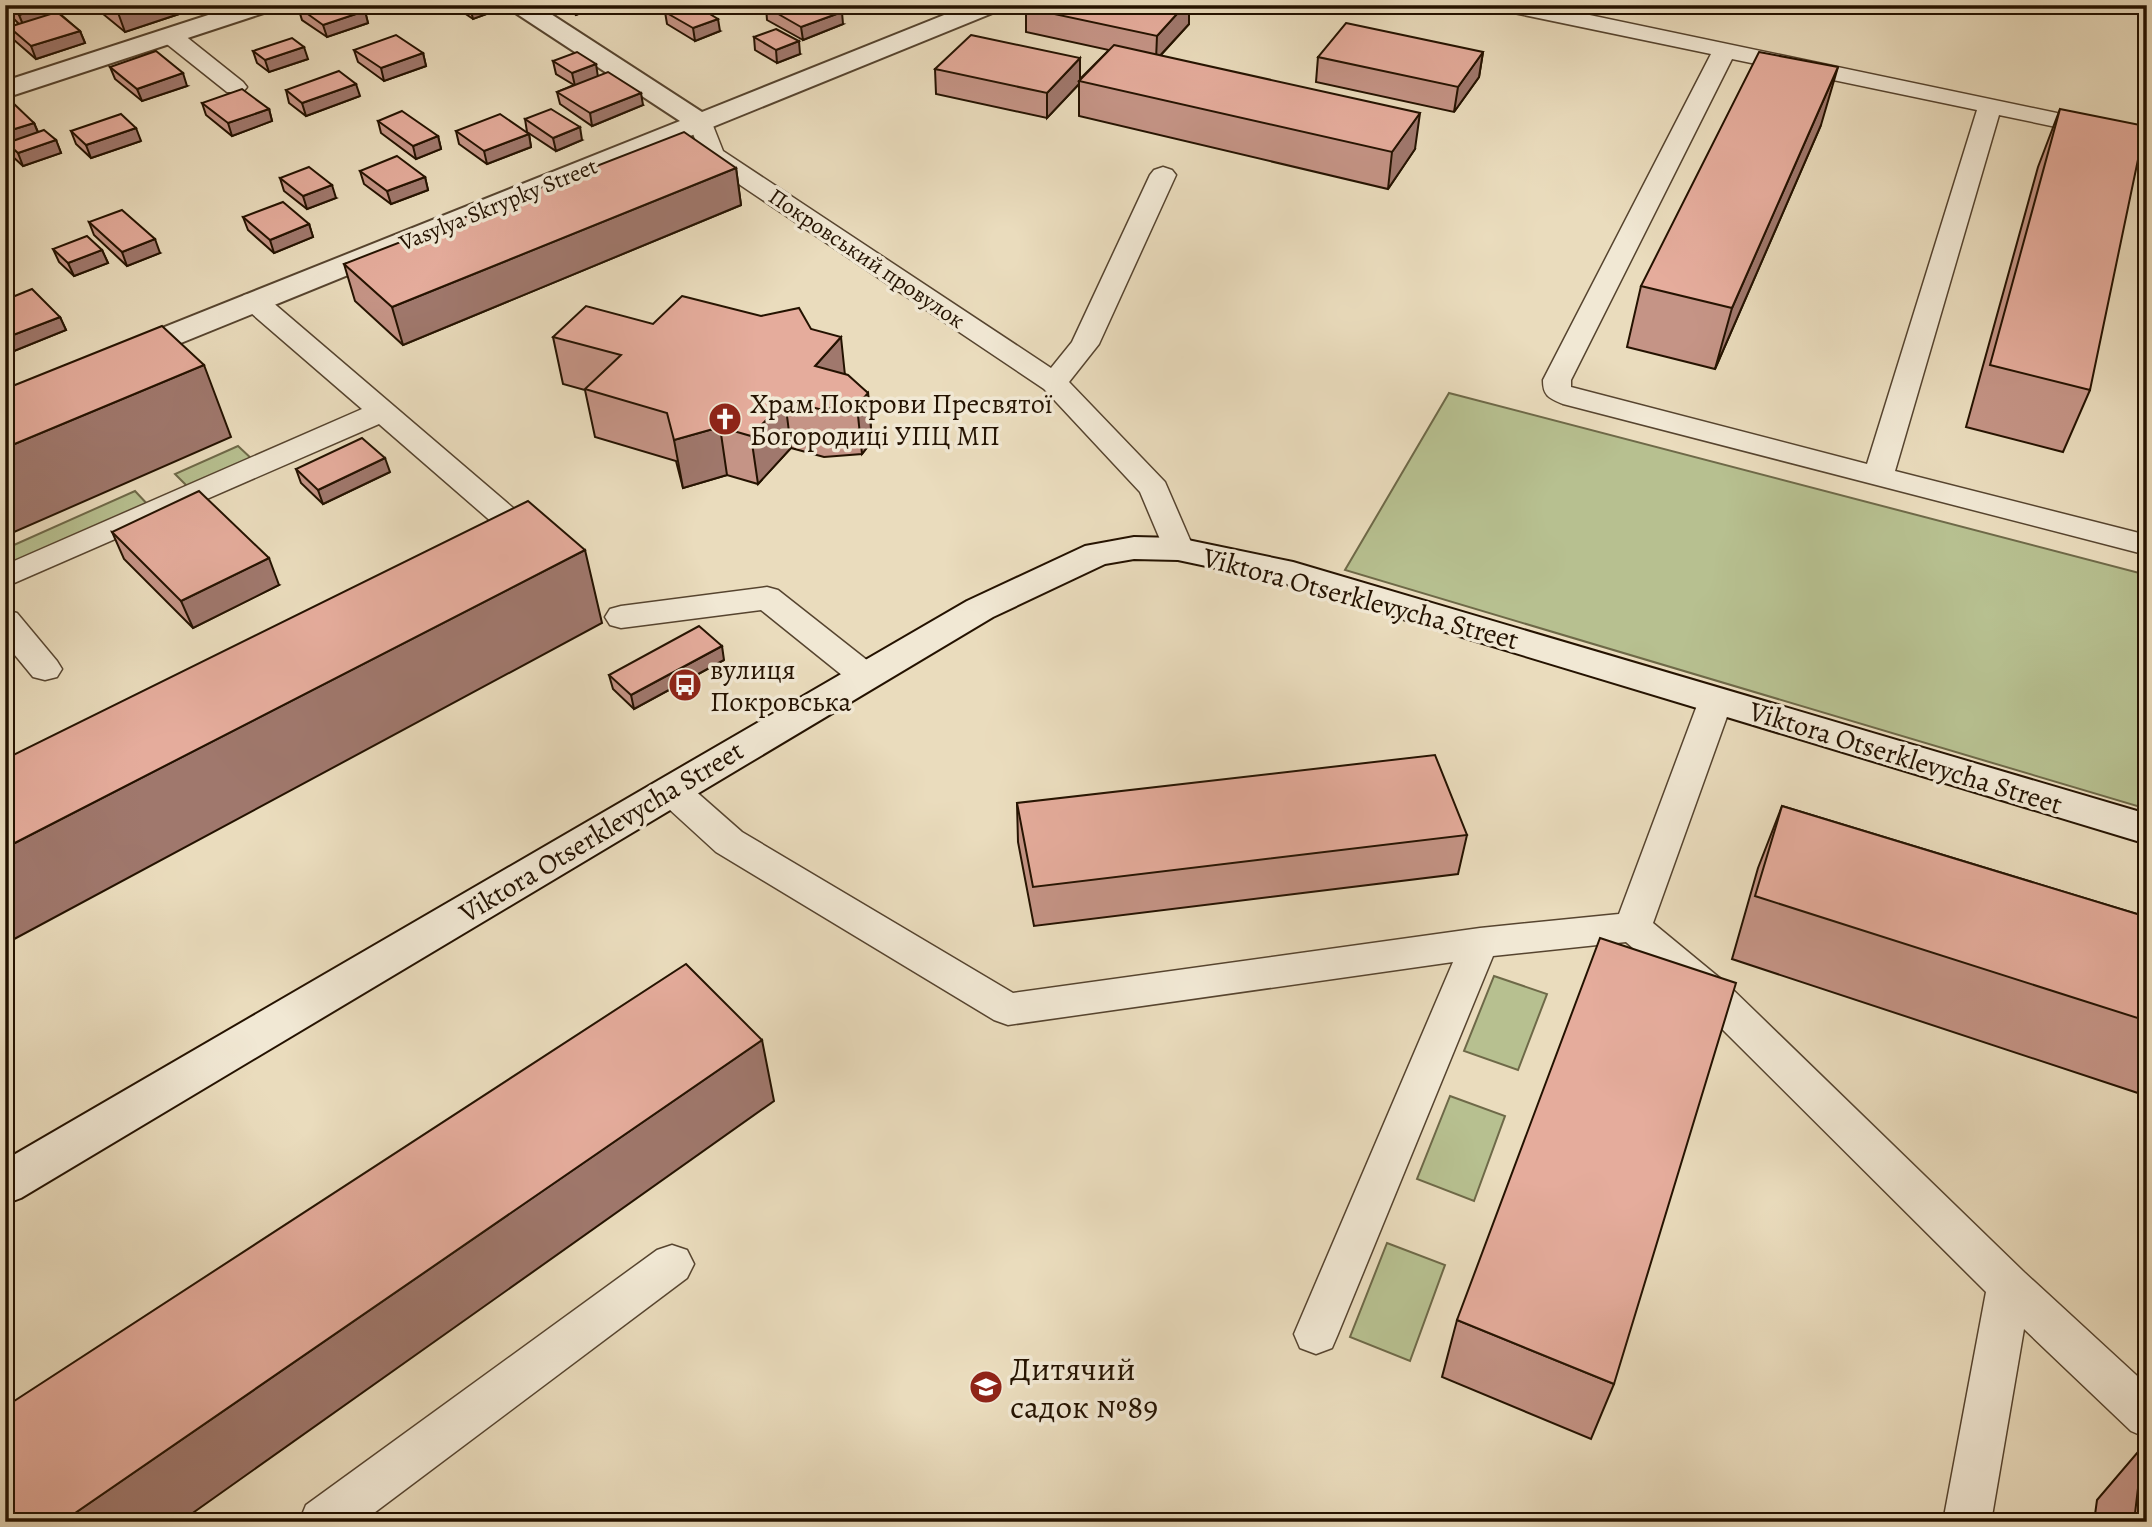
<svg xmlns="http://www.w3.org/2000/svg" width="2152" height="1527" font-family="Alegreya,serif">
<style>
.green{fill:#b7c090;stroke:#6e6948;stroke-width:2}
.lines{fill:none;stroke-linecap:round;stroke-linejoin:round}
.lane-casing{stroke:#56442f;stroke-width:3}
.street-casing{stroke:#56442f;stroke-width:4}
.secondary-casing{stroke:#241200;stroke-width:4}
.lane{fill:#f1e8d4;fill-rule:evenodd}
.street{fill:#f1e8d4;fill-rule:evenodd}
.secondary{fill:#f1e8d4;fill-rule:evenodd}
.wall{fill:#c59486;stroke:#241200;stroke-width:2}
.shaded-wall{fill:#a0786d;stroke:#241200;stroke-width:2}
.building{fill:#e5ac9c;stroke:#241200;stroke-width:2}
.labels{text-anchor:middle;stroke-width:7;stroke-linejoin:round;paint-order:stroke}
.far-street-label{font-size:23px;fill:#241200;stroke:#f1e8d4}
.poi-label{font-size:28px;fill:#241200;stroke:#f1e8d4;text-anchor:start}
.street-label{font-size:28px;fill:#241200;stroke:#f1e8d4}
.near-poi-label{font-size:33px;fill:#241200;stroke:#f1e8d4;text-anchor:start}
</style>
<rect width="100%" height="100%" fill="#eadcbd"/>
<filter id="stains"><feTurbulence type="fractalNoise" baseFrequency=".00286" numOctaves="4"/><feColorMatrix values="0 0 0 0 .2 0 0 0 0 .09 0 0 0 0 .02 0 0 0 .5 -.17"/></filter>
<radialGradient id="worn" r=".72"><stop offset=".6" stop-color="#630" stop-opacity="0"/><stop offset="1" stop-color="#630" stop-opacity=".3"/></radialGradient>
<g class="green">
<polygon points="1449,393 2147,575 2147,809 1345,570"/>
<polygon points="238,446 254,461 191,490 175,474"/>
<polygon points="135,491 150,507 14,567 5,558 5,549"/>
<polygon points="1494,976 1547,994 1518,1070 1464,1051"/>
<polygon points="1450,1096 1505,1116 1474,1201 1417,1179"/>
<polygon points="1387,1243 1445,1265 1410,1361 1350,1337"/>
</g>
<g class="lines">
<defs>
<g id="lane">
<path d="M1498,5H1542L2147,132V146L1999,115L1895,471L2147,535V555L1563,404C1549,398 1543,396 1543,380L1711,54L1509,12L1501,10ZM1732,59L1977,110L1867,464L1571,387V380Z"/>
<polygon points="171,29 179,31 243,82 247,87 243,92 227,92 163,41 160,36 163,31"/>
<polygon points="701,116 710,118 723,151 1051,368 1072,342 1150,175 1154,170 1163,167 1172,170 1176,175 1099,344 1069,382 1165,482 1194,549 1189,556 1178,559 1167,556 1140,492 1044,389 703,160 689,123 692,118"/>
<path d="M254,293L264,295L533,525L538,532C528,546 509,552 493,548L488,541L493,534L501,530L379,424L5,587V565L362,409L244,307L240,301L244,295Z"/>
<polygon points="767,587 778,590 877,668 882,676 877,684 865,688 853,684 761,610 621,628 610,625 605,617 610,609 621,606"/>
<polygon points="5,610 17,613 57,661 62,669 57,677 45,680 33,677 5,643"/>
<polygon points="1716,688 1728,692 1733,700 1653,923 1727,984 2024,1272 2147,1385 2147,1438 2131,1431 2024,1329 1991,1522 1943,1522 1986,1292 1699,1006 1626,942 1493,956 1338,1334 1332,1348 1316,1354 1300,1348 1294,1334 1453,962 1008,1025 994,1020 716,852 658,799 653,790 658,781 671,777 684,781 742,832 1013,993 1480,928 1619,914 1699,700 1704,692"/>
<polygon points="672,1245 687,1250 694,1264 687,1278 362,1522 299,1522 306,1505 657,1250"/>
</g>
<g id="street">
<polygon points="239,5 276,5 273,10 5,98 5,81"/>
<polygon points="508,5 537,5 702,112 969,5 1003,5 1000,10 134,362 123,364 112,362 108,355 112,348 680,121 511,10"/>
</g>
<polygon id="secondary" points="1134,537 1178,538 1293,562 2147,814 2147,844 1277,581 1178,560 1134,559 1105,564 993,617 21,1198 5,1204 5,1160 967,601 1085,546"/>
</defs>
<use href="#lane" class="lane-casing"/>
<use href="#street" class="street-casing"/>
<use href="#secondary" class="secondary-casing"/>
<use href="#lane" class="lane"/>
<use href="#street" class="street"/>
<use href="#secondary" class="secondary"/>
</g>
<g class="wall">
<polygon points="56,5 59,13 80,31 85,43 36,59 14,40 9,27 19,24 13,18 8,6"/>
<polygon points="99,5 186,5 188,11 125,32 103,14"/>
<polygon points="196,5 229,5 206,13"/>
<polygon points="456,5 493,5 495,11 473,19 457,8"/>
<polygon points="560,5 603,5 576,15"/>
<polygon points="1033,5 1189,5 1189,24 1160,56 1415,149 1388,189 1079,116 1079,84 1047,118 936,94 935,69 1080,79 1109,50 1026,32 1026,8"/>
<polygon points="298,7 365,11 368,23 327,37 302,20"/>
<polygon points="766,7 843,24 803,40 767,20"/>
<polygon points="665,12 720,31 695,41 667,24"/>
<polygon points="754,37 800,54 777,63 755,50"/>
<polygon points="354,50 423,53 426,66 384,81 358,62"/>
<polygon points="253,51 308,59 269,72 257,63"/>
<polygon points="1483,52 1479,77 1454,112 1316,82 1318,57"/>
<polygon points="553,61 598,76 643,105 592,126 560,104 557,92 574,85 556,74"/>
<polygon points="110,67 187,86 142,101 115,79"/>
<polygon points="286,90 360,96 306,116 289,103"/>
<polygon points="202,103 269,109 272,121 232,136 206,115"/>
<polygon points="5,105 34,123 38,132 56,140 61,153 23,166 12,156 8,146 5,147"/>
<polygon points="2060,109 2090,390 2063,452 1966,427 2038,167"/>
<polygon points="525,119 582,140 556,151 527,132"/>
<polygon points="378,121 438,136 441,149 416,159 381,133"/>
<polygon points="1821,125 1715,369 1627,347 1641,286"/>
<polygon points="71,131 141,141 91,158 76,144"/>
<polygon points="456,131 529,134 531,147 487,164 459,144"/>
<polygon points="736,168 741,205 403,345 355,301 344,264"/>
<polygon points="360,171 425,177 428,190 391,204 364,184"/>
<polygon points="280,178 336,198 307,209 284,191"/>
<polygon points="243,217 309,224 313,237 274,253 248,230"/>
<polygon points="89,222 160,253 127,266 94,235"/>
<polygon points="53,249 102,250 108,263 74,276 59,262"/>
<polygon points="5,300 60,317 66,330 14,351 5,342"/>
<polygon points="653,324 811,329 845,374 868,393 872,441 862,454 824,457 791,448 758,484 727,475 683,488 676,461 595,437 585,390 563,384 553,337"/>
<polygon points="296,469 390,472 323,504 301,483"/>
<polygon points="112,532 279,585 193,628 124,559"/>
<polygon points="724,660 634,709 613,689 609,675"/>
<polygon points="1017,803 1467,835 1458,874 1034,926 1018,842"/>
<polygon points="1782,806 2147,917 2147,1096 1732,959 1758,868"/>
<polygon points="1457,1320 1614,1384 1591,1439 1442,1377"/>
<polygon points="2143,1446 2147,1522 2094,1522 2097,1500"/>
</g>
<g class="shaded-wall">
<polygon points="50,5 56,5 60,16 24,27 19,15"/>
<polygon points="123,5 186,5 188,11 125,32 116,7"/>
<polygon points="204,5 229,5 206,13"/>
<polygon points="402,5 415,5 403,9"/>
<polygon points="474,5 493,5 495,11 473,19 470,7"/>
<polygon points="574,5 603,5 576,15"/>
<polygon points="1185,5 1189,5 1189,24 1156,60 1157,36"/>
<polygon points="365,11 368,23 327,37 323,25"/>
<polygon points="842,12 843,24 803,40 801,27"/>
<polygon points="718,19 720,31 695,41 693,28"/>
<polygon points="80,31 85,43 36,59 31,46"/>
<polygon points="799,41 800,54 777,63 776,50"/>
<polygon points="304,47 308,59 269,72 265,60"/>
<polygon points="1483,52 1479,77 1454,112 1458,87"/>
<polygon points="423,53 426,66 384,81 381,68"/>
<polygon points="1080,58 1080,81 1079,81 1079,84 1047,118 1047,93"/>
<polygon points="596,64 598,77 575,86 572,73"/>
<polygon points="1838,67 1821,125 1715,369 1732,308"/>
<polygon points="183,73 187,86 142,101 137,89"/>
<polygon points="356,84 360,96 306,116 302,103"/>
<polygon points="641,93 643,105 592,126 590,113"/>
<polygon points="269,109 272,121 232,136 228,123"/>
<polygon points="1420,113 1415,149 1388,189 1392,152"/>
<polygon points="34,123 39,135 7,143 8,146 5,147 5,132"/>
<polygon points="580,127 582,140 556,151 553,138"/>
<polygon points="136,128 141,141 91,158 86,145"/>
<polygon points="529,134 531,147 487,164 484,151"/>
<polygon points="438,136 441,149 416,159 413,146"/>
<polygon points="56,140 61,153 23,166 18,153"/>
<polygon points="736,168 741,205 403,345 392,307"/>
<polygon points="425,177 428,190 391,204 387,191"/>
<polygon points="332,185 336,198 307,209 303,196"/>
<polygon points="309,224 313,237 274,253 270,240"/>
<polygon points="155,239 160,253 127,266 122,252"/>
<polygon points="102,250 108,263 74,276 68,263"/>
<polygon points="60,317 66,330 14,351 8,337"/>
<polygon points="841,337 846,385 815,366"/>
<polygon points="204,365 231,437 5,536 5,448"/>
<polygon points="868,393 872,441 862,454 857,406"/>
<polygon points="785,400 791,448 758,484 751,436"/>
<polygon points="720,427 727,475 683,488 674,440"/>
<polygon points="385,458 390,472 323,504 318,490"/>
<polygon points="585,550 602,623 5,944 5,848"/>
<polygon points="269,558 279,585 193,628 181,601"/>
<polygon points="722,646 724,660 634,709 631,695"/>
<polygon points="762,1040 774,1101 180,1522 62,1522"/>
</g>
<g class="building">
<polygon points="10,5 50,5 19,15 8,6"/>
<polygon points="305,5 357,5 365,11 323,25 298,7"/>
<polygon points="682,5 695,5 718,19 693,28 665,12"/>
<polygon points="771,5 830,5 842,12 801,27 766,7"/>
<polygon points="1033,5 1185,5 1157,36 1026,8"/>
<polygon points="57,12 80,31 31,46 9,27"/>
<polygon points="1346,23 1483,52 1458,87 1318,57"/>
<polygon points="776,29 799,41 776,50 754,37"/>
<polygon points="396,35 423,53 381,68 354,50"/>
<polygon points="971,35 1080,58 1047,93 935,69"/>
<polygon points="292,38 304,47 265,60 253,51"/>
<polygon points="1114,45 1420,113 1392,152 1079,81"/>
<polygon points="156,51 183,73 137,89 110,67"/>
<polygon points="577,52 596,64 572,73 553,61"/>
<polygon points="1759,52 1838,67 1732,308 1641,286"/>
<polygon points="339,71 356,84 302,103 286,90"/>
<polygon points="608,72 641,93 590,113 557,92"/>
<polygon points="242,89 269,109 228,123 202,103"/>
<polygon points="12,102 34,123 5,132 5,105"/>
<polygon points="551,109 580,127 553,138 525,119"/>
<polygon points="2060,109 2145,126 2090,390 1990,365"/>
<polygon points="402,111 438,136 413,146 378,121"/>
<polygon points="121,114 136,128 86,145 71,131"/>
<polygon points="500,114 529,134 484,151 456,131"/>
<polygon points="44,130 56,140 18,153 7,143"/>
<polygon points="684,132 736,168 392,307 344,264"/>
<polygon points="397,156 425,177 387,191 360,171"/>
<polygon points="309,167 332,185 303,196 280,178"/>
<polygon points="283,202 309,224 270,240 243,217"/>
<polygon points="122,210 155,239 122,252 89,222"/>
<polygon points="87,236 102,250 68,263 53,249"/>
<polygon points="32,289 60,317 8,337 5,335 5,300"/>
<polygon points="682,296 761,316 799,308 811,329 841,337 815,366 848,375 868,393 857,406 819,409 785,400 751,436 720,427 674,440 667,413 585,389 621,355 553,337 586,306 653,324"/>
<polygon points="162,326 204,365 5,448 5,389"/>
<polygon points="362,438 385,458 318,490 296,469"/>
<polygon points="199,491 269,558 181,601 112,532"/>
<polygon points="528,501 585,550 5,848 5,759"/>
<polygon points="699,626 722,646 631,695 609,675"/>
<polygon points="1435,755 1467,835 1033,887 1017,803"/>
<polygon points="1782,806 2147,917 2147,1021 1755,896"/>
<polygon points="1600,938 1736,983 1614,1384 1457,1320"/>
<polygon points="686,964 762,1040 62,1522 5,1522 5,1407"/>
<polygon points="2143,1446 2147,1448 2147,1522 2134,1522"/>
</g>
<defs>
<symbol id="church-disc" viewBox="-11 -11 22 22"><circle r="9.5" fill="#8f2418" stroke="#f1e8d4"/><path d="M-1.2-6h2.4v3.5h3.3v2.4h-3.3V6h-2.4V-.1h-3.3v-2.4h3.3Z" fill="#fff"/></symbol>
<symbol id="bus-disc" viewBox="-11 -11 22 22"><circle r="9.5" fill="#8f2418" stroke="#f1e8d4"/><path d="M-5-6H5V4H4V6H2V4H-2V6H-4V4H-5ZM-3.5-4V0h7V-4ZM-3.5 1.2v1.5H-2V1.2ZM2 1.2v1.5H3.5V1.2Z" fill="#fff"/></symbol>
<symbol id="school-disc" viewBox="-11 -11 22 22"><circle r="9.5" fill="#8f2418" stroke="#f1e8d4"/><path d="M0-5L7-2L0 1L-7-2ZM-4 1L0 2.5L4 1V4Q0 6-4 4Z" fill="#fff"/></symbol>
</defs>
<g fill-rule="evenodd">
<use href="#church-disc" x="706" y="400" width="38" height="38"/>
<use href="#bus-disc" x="666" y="666" width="38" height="38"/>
<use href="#school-disc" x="967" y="1368" width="38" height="38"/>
</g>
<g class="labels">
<g class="far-street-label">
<text transform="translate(498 204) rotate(-22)" y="8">Vasylya Skrypky Street</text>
<text transform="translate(867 258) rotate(34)" y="8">Покровський провулок</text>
</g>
<g class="poi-label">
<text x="750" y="413">Храм Покрови Пресвятої<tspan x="750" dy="32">Богородиці УПЦ МП</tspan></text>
<text x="710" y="679">вулиця<tspan x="710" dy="32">Покровська</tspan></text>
</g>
<g class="street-label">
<text transform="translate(1361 598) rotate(15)" y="10">Viktora Otserklevycha Street</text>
<text transform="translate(1906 757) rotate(17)" y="10">Viktora Otserklevycha Street</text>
<text transform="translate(601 831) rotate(-31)" y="10">Viktora Otserklevycha Street</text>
</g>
<g class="near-poi-label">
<text x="1010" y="1380">Дитячий<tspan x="1010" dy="38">садок №89</tspan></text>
</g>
</g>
<rect width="2152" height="1527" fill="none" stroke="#eadcbd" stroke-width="28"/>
<rect x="7" y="7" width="2138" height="1513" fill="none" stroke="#241200" stroke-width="3.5"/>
<rect x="14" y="14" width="2124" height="1499" fill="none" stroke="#241200" stroke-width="2"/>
<rect width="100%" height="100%" filter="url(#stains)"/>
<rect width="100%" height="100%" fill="url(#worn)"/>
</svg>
